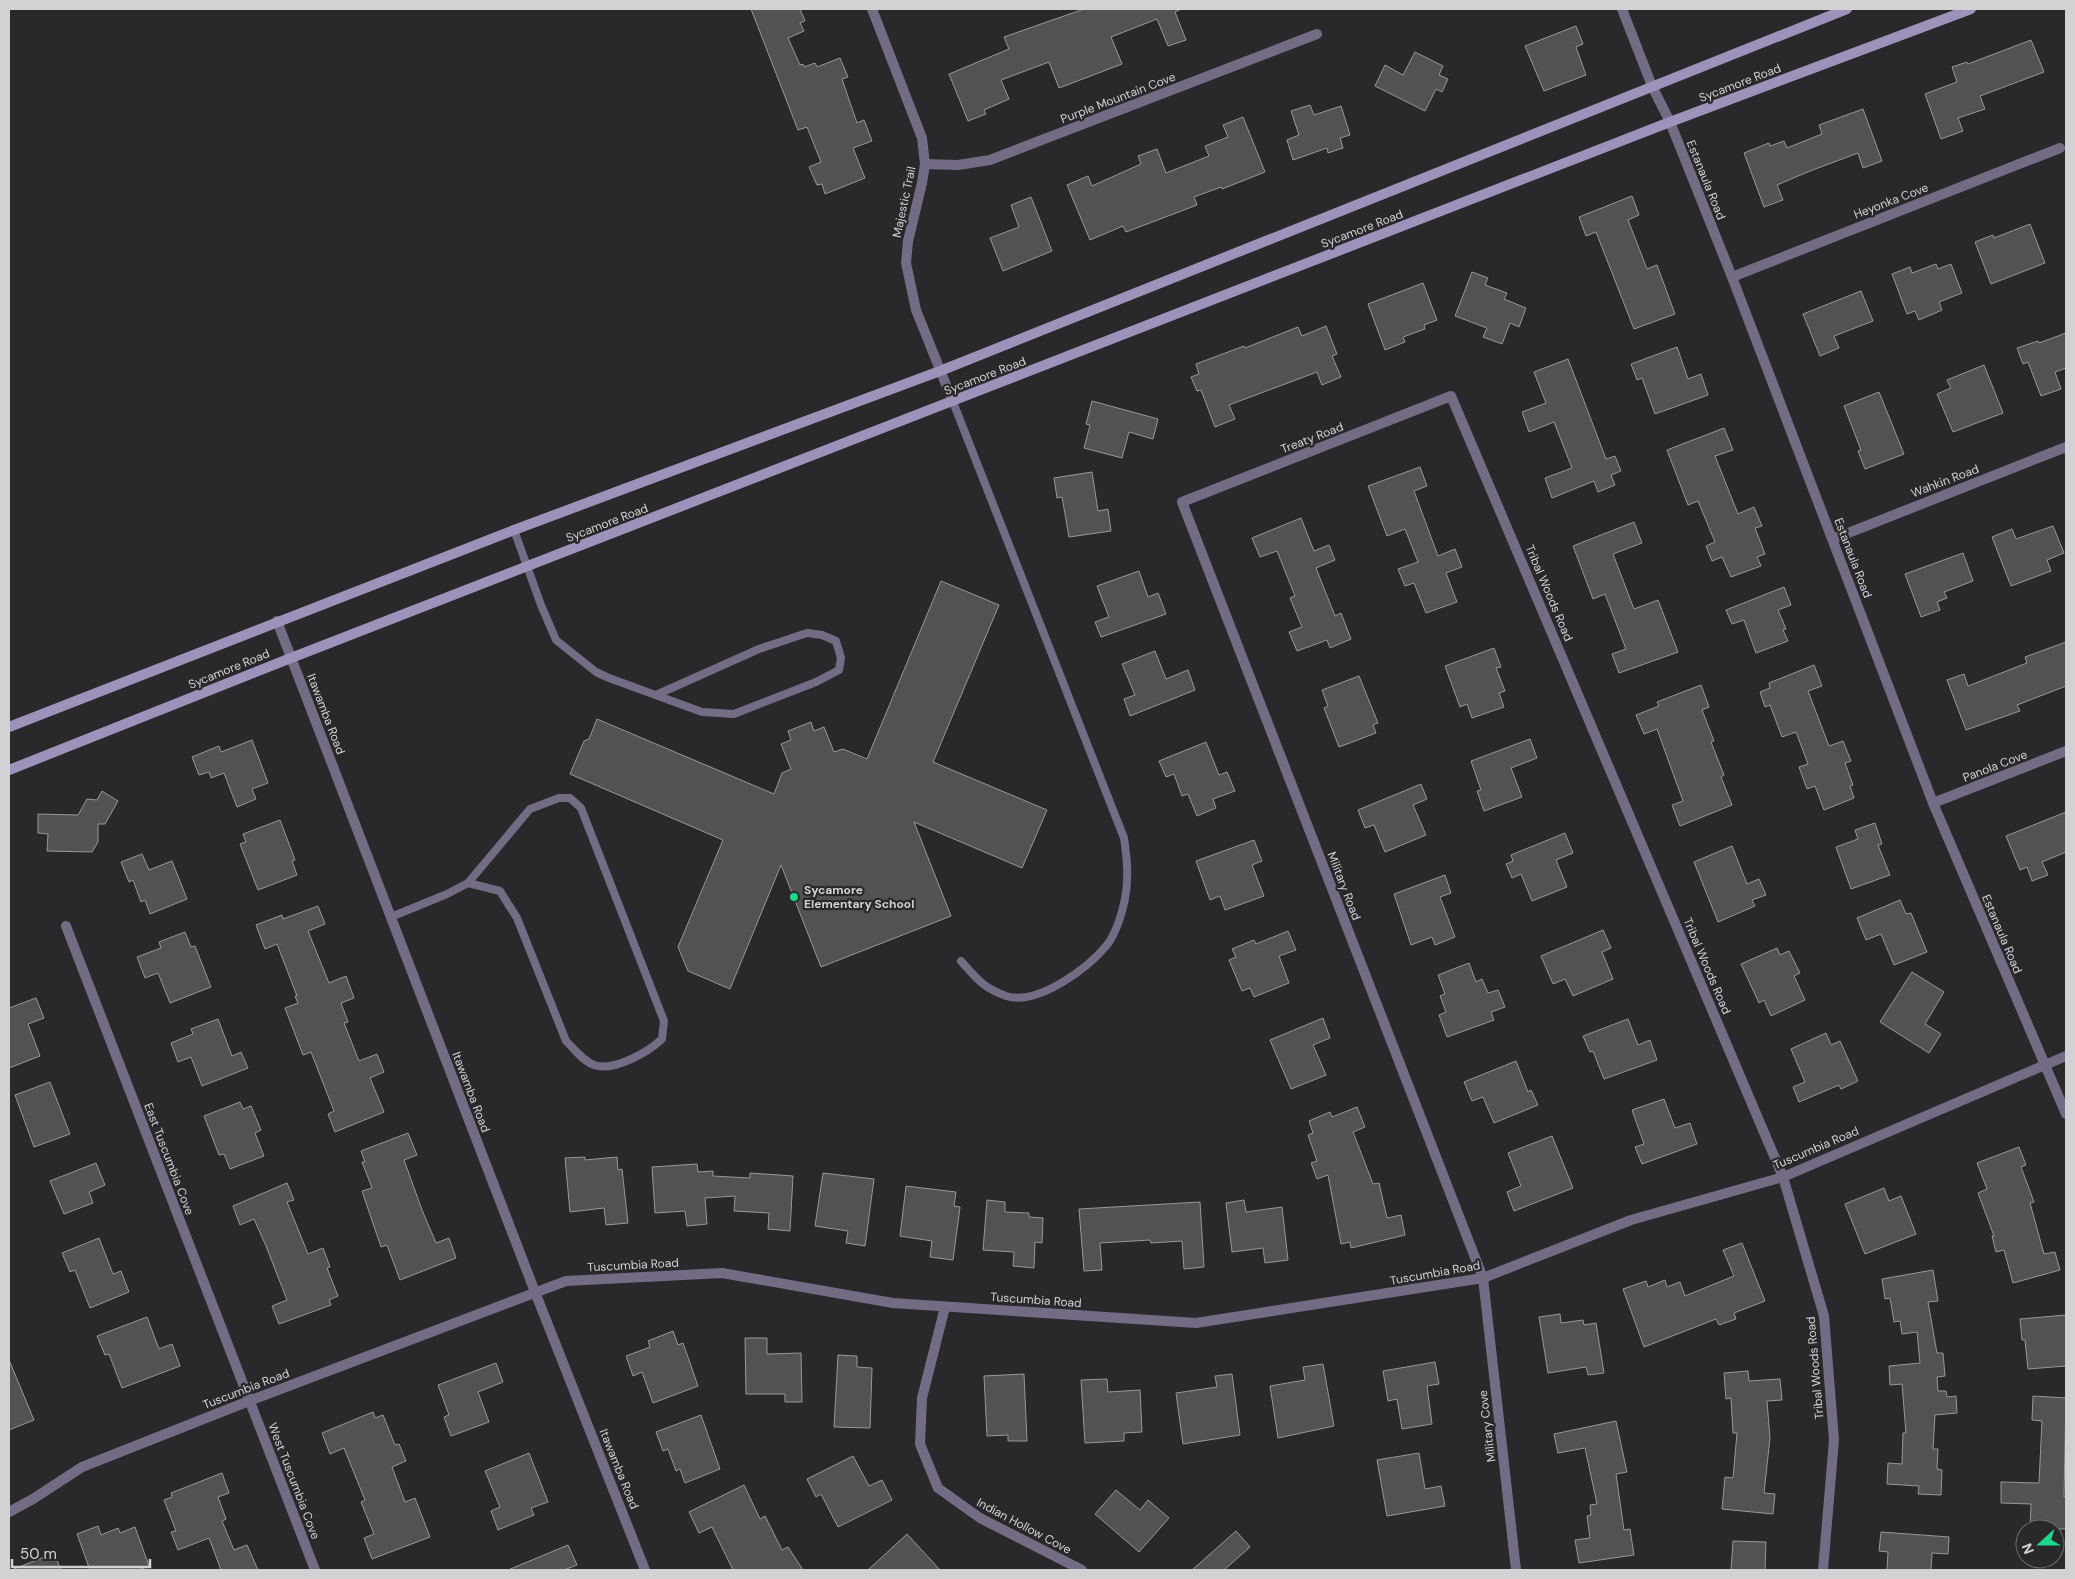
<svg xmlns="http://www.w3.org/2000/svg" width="2075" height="1579" font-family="'DM Sans',sans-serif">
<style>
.building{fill:#525154;stroke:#98979a}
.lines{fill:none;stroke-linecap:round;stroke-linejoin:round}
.lane{stroke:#746c85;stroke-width:8}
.street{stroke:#746c85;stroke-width:10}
.secondary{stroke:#9f92ba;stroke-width:10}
.poi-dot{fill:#1bd988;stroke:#29282b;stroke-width:2}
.labels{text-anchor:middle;stroke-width:4.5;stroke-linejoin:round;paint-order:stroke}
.street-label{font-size:12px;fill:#d2d1d3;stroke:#29282b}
.poi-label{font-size:12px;font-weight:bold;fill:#d2d1d3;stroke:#29282b;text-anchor:start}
</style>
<rect width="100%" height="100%" fill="#29282b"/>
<g class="building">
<polygon points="751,9 800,9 805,21 800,23 804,31 788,38 800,65 803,64 804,67 815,63 817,67 840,58 848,77 842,79 857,123 864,120 872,141 853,148 865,178 825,194 822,184 817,185 809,167 821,162 807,127 798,130"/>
<polygon points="1084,9 1181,9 1175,12 1186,40 1168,46 1157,19 1111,37 1122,64 1059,88 1049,62 1001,80 1009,99 984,110 986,114 968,121 949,74 1009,49 1004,37"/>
<polygon points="1576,26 1583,44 1576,47 1586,75 1544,91 1525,46"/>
<polygon points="2031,40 2044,72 1980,96 1985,109 1958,118 1963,131 1941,139 1925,94 1957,82 1952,67 1967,62 1968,64"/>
<polygon points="1415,52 1443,66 1439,75 1448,79 1442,92 1436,89 1425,111 1375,86 1385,65 1403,75"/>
<polygon points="1310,105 1314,115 1341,106 1350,135 1340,138 1343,148 1328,153 1327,148 1293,160 1287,140 1299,135 1291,111"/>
<polygon points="1863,109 1882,161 1863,168 1858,153 1810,171 1777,185 1783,200 1764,207 1744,153 1769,143 1770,146 1784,141 1787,148 1822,134 1819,125"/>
<polygon points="1243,117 1265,172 1222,189 1221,187 1194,197 1197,205 1126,232 1123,226 1090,240 1067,185 1088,176 1092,186 1141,164 1138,156 1157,149 1166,173 1209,156 1205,146 1228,137 1223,125"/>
<polygon points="1632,196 1639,215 1628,220 1647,269 1657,265 1675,314 1634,329 1596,232 1586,236 1579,217"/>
<polygon points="1031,197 1052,251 1003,271 990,238 1019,227 1011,205"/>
<polygon points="2030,224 2045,263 1991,284 1975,242 1993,235 1994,238"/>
<polygon points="1936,264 1938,269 1951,264 1962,293 1939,302 1942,310 1919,320 1915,311 1907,314 1892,274 1910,267 1912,273"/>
<polygon points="1472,272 1488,278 1485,285 1507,293 1504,299 1526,308 1519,327 1510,323 1502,344 1483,337 1487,328 1455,316"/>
<polygon points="1423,283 1437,320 1424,325 1425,329 1403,337 1405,342 1385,350 1368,304"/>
<polygon points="1861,291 1873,321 1834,336 1839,348 1820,356 1803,314"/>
<polygon points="1326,326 1337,354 1332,356 1341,377 1322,385 1317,372 1229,405 1235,419 1215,427 1201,390 1197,391 1191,377 1199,374 1196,364 1244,346 1245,348 1298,327 1302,336"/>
<polygon points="2066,333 2066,368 2055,372 2061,389 2041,396 2028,362 2023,364 2017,348 2038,341 2039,343"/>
<polygon points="1677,347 1688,379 1701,374 1708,395 1655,414 1642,378 1637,380 1631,364"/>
<polygon points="1568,359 1606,459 1615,456 1621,471 1611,475 1615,485 1598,492 1594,481 1552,498 1545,478 1572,468 1554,422 1529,432 1522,412 1546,403 1534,372"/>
<polygon points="1984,365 2003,413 1953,432 1937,394 1951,388 1947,380"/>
<polygon points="1879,392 1904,454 1865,469 1858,451 1861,450 1844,406"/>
<polygon points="1092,401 1158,419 1153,439 1129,432 1122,458 1084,448 1090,425 1086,424"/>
<polygon points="1724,428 1733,450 1715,456 1738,514 1754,507 1762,526 1755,528 1765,554 1757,557 1761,566 1731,577 1722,557 1712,561 1706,546 1715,542 1698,501 1688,505 1667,450"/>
<polygon points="1420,467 1427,486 1414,491 1438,556 1455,549 1462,567 1446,573 1457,602 1426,613 1414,583 1405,586 1398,569 1418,562 1405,529 1387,536 1368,486"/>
<polygon points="1092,472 1098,511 1108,509 1111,531 1069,537 1062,497 1057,498 1054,478"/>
<polygon points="1301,518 1314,551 1329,545 1335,560 1316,568 1335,616 1341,613 1351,639 1330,648 1327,640 1297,651 1289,632 1302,627 1290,598 1295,596 1277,551 1260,557 1252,538"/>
<polygon points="1634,522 1642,543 1613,554 1634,609 1658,600 1678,652 1619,673 1612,654 1626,649 1605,594 1593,599 1573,546"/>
<polygon points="2053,526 2064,553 2047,560 2051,571 2011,586 1992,537 2012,529 2016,539"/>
<polygon points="1963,553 1973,581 1944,592 1947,598 1937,602 1940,610 1921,617 1905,574"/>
<polygon points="1139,571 1148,597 1158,593 1166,614 1101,637 1095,622 1109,617 1097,586"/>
<polygon points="941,581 999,605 933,762 1047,810 1022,868 914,822 951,916 821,967 781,865 730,989 688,971 678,947 723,840 570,774 584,741 589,739 597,719 774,794 782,773 791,769 781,744 791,740 788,731 811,722 814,731 824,727 834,752 843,749 867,759"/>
<polygon points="1784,587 1791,605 1778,610 1786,629 1783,630 1788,641 1756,653 1744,620 1732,624 1726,610"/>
<polygon points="2066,642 2066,686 2017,705 2020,711 1966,730 1947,680 1964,674 1968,686 2027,663 2025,657"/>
<polygon points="1494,648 1501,667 1496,668 1505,691 1499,693 1504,707 1472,718 1467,704 1460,707 1445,666"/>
<polygon points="1155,651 1166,679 1188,670 1195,690 1130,716 1124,699 1135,695 1122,664"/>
<polygon points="1814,665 1822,686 1808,691 1829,746 1843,741 1851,761 1845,763 1853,785 1850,786 1854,798 1824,810 1815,786 1807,789 1799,767 1808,764 1796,732 1782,737 1770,705 1765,707 1760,692 1770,688 1769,683"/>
<polygon points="1359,676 1378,723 1373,725 1376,733 1339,747 1324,708 1328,706 1322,690"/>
<polygon points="1701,685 1709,707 1702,710 1714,741 1711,742 1724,775 1721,777 1732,805 1680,826 1672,805 1683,801 1657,729 1644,734 1636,715 1659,706 1657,702"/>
<polygon points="1530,739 1537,758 1511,768 1522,797 1484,811 1477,791 1481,790 1471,761"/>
<polygon points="252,740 268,783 252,789 256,799 237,807 224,773 211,778 209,772 199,775 192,757 219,746 221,752"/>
<polygon points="1206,742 1219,775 1227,772 1235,791 1213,799 1216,808 1197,816 1188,794 1182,796 1174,774 1166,777 1159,761"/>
<polygon points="1421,784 1427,799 1413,805 1426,835 1385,852 1374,825 1365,828 1358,810"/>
<polygon points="102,791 118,801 105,824 98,824 98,842 92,852 47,851 48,834 38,833 38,814 78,815 87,799 97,800"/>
<polygon points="2066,812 2066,852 2042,862 2048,875 2032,881 2027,867 2020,870 2006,836"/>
<polygon points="280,820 295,860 292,861 297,875 258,890 240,844 246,842 243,834"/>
<polygon points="1875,823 1882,844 1878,845 1890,875 1851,889 1836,847 1858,839 1855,830"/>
<polygon points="1565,833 1573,853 1556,860 1567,887 1532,901 1521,874 1512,878 1506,864 1513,861 1511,855"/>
<polygon points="1254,840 1262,861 1252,865 1264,896 1225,910 1220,896 1210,900 1196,861"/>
<polygon points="1732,846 1747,884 1759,879 1766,895 1752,900 1755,906 1718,922 1694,862"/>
<polygon points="142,854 149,870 172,861 187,899 150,914 145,900 141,902 133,880 129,882 121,862"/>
<polygon points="1445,875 1451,893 1440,897 1455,937 1435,945 1432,937 1411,945 1394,894"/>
<polygon points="1900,900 1906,914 1911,913 1927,952 1894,965 1881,934 1866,940 1857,918"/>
<polygon points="318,906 325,924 308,931 329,983 346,976 354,998 341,1003 348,1022 344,1023 359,1061 377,1054 384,1072 370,1078 384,1112 335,1132 328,1114 334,1111 311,1052 303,1055 285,1008 298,1003 295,996 297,996 277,944 265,949 256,925 282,915 283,919"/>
<polygon points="1603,930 1611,948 1602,952 1613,979 1573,996 1565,979 1553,984 1541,956"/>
<polygon points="1288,931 1296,950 1279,956 1289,983 1254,997 1250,988 1242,991 1229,960 1236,957 1232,949 1254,940 1256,944"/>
<polygon points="185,932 191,947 195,946 211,987 170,1003 158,973 145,978 137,957 161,948 159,942"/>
<polygon points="1777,948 1780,955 1789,951 1800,973 1794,976 1805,1000 1771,1016 1764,1000 1759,1003 1741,964"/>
<polygon points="1469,963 1476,982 1482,979 1488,993 1498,990 1505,1007 1491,1012 1494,1020 1447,1037 1439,1015 1446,1012 1440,996 1445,994 1438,975"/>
<polygon points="1912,972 1944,992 1925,1024 1941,1034 1929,1053 1880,1022"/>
<polygon points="36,998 44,1018 28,1024 40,1056 9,1068 9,1008"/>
<polygon points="1323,1018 1330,1038 1313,1045 1326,1075 1291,1089 1270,1040"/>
<polygon points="218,1019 232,1056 241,1052 248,1068 202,1086 191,1057 178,1062 171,1043 193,1034 191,1029"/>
<polygon points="1628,1019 1638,1045 1650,1040 1657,1060 1604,1079 1593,1051 1590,1052 1583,1036"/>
<polygon points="1826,1033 1831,1045 1840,1041 1858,1081 1841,1089 1839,1085 1799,1102 1793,1087 1805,1082 1791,1049"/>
<polygon points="1516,1061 1528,1092 1531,1090 1538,1105 1494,1123 1483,1097 1472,1101 1464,1082"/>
<polygon points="50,1082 70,1134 34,1147 15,1095"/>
<polygon points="1664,1099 1675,1128 1690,1123 1697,1144 1642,1164 1635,1147 1644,1144 1632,1110"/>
<polygon points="240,1102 243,1109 251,1106 261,1130 255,1133 264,1156 230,1169 224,1154 219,1155 204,1116"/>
<polygon points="1357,1107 1365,1127 1353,1132 1373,1184 1379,1183 1387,1218 1401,1215 1405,1235 1351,1248 1350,1242 1341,1244 1328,1175 1317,1179 1311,1163 1317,1161 1308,1135 1313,1133 1309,1121 1330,1112 1332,1117"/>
<polygon points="408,1133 417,1155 404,1160 422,1210 436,1243 449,1238 456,1258 400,1280 387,1245 381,1247 362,1191 372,1188 362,1162 365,1162 361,1151"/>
<polygon points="1552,1136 1573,1188 1514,1211 1507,1192 1521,1186 1508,1153"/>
<polygon points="2019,1147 2026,1165 2021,1167 2034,1202 2030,1203 2044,1254 2055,1252 2060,1270 2013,1283 2004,1250 1996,1252 1992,1236 1994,1236 1978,1193 1987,1189 1977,1163"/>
<polygon points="585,1157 585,1160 617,1157 618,1170 622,1169 628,1223 606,1225 604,1208 570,1212 565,1158"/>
<polygon points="96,1163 105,1185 89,1192 93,1203 64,1214 50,1181"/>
<polygon points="697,1164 698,1172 713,1171 713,1176 750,1178 750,1173 793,1176 790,1231 768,1229 769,1213 734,1211 735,1196 705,1198 707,1224 687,1226 685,1211 655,1213 652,1167"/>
<polygon points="823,1173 874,1179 865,1246 846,1243 848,1231 815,1226"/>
<polygon points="287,1183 294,1200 287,1202 308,1254 323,1248 330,1267 327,1268 338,1296 329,1300 331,1305 279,1324 272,1306 287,1300 266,1246 254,1219 240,1225 233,1206"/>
<polygon points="906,1186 956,1192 954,1206 960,1207 953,1260 930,1257 932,1241 900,1236"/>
<polygon points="1884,1188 1889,1201 1901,1196 1916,1234 1865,1254 1845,1204"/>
<polygon points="987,1200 1005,1202 1005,1212 1029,1213 1029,1217 1043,1218 1042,1243 1035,1242 1034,1268 1013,1266 1014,1252 983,1250"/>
<polygon points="1244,1200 1246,1212 1282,1207 1288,1260 1265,1263 1263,1248 1232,1252 1226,1203"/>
<polygon points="1200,1202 1204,1267 1184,1269 1182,1241 1151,1243 1150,1240 1100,1243 1102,1270 1084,1271 1079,1209"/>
<polygon points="99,1238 113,1274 121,1271 129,1292 90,1308 75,1270 70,1272 62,1253"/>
<polygon points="1742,1243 1765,1301 1734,1313 1736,1319 1719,1325 1716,1319 1644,1347 1623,1289 1646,1281 1648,1287 1665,1280 1667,1287 1680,1282 1685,1296 1734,1276 1723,1250"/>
<polygon points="1933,1270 1938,1301 1928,1302 1937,1353 1943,1353 1945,1376 1937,1377 1938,1391 1946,1391 1947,1397 1956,1396 1957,1413 1935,1415 1933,1449 1938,1449 1937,1469 1942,1470 1941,1495 1918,1494 1919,1486 1887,1484 1888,1463 1902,1464 1903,1433 1906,1433 1902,1384 1890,1385 1889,1366 1920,1363 1917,1332 1902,1334 1900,1321 1894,1322 1890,1298 1885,1299 1882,1279"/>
<polygon points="1560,1314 1561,1323 1583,1320 1584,1325 1596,1323 1604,1373 1588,1375 1586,1367 1548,1373 1539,1317"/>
<polygon points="2066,1315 2066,1366 2028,1369 2025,1340 2022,1340 2020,1319"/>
<polygon points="147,1317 159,1349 172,1344 180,1366 122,1388 109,1354 105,1355 97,1336"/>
<polygon points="673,1331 678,1345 683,1343 698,1386 653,1403 642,1372 633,1376 626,1356 650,1347 648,1341"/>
<polygon points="745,1338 767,1338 767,1354 801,1353 802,1402 785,1402 785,1394 746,1394"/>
<polygon points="838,1355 857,1356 857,1367 872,1368 870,1428 834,1427"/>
<polygon points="9,1360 34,1420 9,1430"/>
<polygon points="1435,1362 1439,1384 1427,1386 1432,1424 1402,1429 1397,1399 1388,1401 1383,1371"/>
<polygon points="496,1363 503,1382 478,1392 489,1422 451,1436 444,1417 449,1415 438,1385"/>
<polygon points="1323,1364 1334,1426 1278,1438 1270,1386 1305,1380 1303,1367"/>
<polygon points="1748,1371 1749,1381 1780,1379 1782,1400 1767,1401 1770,1438 1764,1493 1775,1494 1773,1514 1722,1509 1725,1477 1733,1478 1737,1433 1733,1433 1731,1398 1726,1399 1724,1373"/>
<polygon points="1024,1374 1027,1441 1008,1441 1008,1435 987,1436 984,1376"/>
<polygon points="1232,1374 1240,1435 1183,1444 1176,1393 1217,1387 1215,1376"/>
<polygon points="1107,1379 1108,1392 1140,1390 1142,1432 1124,1433 1124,1441 1085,1443 1081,1380"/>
<polygon points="2033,1396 2066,1398 2064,1497 2066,1497 2066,1529 2030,1529 2031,1504 2001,1503 2001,1482 2039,1483 2042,1421 2032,1420"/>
<polygon points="373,1412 375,1418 383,1415 395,1445 399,1444 406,1461 392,1467 405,1502 415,1498 430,1537 372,1559 364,1538 374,1534 361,1502 365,1500 344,1448 330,1454 322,1433"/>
<polygon points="701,1415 720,1469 685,1483 680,1469 676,1471 668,1449 663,1451 656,1432"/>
<polygon points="1616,1421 1627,1472 1616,1474 1624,1530 1630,1529 1634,1555 1579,1563 1575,1540 1590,1538 1587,1516 1591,1515 1590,1505 1597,1504 1585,1448 1558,1453 1554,1434"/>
<polygon points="529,1453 548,1502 531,1508 534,1515 498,1530 491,1511 500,1507 485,1471"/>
<polygon points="1419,1453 1425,1489 1441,1486 1445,1506 1387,1516 1377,1460"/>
<polygon points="853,1456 869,1486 882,1480 892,1500 838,1527 821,1494 816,1497 807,1479"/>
<polygon points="222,1473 229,1493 218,1497 226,1519 222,1521 234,1550 247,1545 258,1570 221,1570 209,1538 178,1550 171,1532 176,1531 164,1500 172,1497 171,1493"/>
<polygon points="744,1485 760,1519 765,1516 782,1550 788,1547 803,1570 733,1570 712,1527 699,1533 689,1512"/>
<polygon points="1116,1490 1140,1510 1148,1500 1169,1518 1139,1552 1095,1514"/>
<polygon points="98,1526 101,1535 118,1528 120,1533 135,1527 149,1566 139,1570 90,1570 77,1534"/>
<polygon points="1236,1531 1250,1547 1224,1570 1192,1570"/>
<polygon points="1881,1532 1949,1537 1948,1554 1932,1553 1931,1570 1887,1570 1888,1552 1879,1551"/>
<polygon points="907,1534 940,1570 868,1570"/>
<polygon points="1733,1541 1766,1542 1765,1570 1731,1570"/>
<polygon points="568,1545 577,1565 564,1570 508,1570"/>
<polygon points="54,1553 61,1570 14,1570 14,1569"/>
</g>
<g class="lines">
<g class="lane">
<path d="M953,402L1124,838C1127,859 1129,878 1125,899C1122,913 1116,933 1107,945C1088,968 1038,1006 1006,996C983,988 976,978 961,961"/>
<polyline points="514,530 541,605 556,640 596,672 609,678 702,712 734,714 816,682 839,670 841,658 836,641 822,635 807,633 759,649 656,695"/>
<path d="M391,917L447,894L468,883L530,809L559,798H570L581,808L664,1021L662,1039C648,1052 614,1072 594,1065C583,1061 574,1049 566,1041L517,918L500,891L468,883"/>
</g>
<g class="street">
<polyline points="872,9 922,138 925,164 922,183 908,241 906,263 916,310 953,402"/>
<polyline points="1622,9 1652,86 1670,122 1732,277 1933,803 2066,1114"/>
<polyline points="925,164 958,165 990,160 1317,34"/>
<polyline points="1732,277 2060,148"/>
<polyline points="1833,539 2066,447"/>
<polyline points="277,621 535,1292 645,1570"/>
<polyline points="1933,803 2066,751"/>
<polyline points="66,926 315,1570"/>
<polyline points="945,1307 922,1398 920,1444 938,1488 980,1518 1082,1570"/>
<polyline points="9,1512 33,1499 82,1467 249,1401 566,1281 722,1273 893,1303 1196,1323 1483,1278 1631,1220 1783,1177 2066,1056"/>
<polyline points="1516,1570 1483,1278 1182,502 1451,396 1783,1177 1824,1316 1834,1440 1823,1570"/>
</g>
<g class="secondary">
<polyline points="9,727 514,530 940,371 1847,9"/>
<polyline points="9,770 291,658 1670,122 1971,9"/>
</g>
</g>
<circle class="poi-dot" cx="794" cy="897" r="5"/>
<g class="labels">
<g class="street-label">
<text transform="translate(1740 83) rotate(-21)" y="4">Sycamore Road</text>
<text transform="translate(1118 98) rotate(-21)" y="4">Purple Mountain Cove</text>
<text transform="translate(1706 180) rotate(68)" y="4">Estanaula Road</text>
<text transform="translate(1891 201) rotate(-21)" y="4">Heyonka Cove</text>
<text transform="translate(904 202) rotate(-78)" y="4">Majestic Trail</text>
<text transform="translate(1362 229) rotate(-21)" y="4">Sycamore Road</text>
<text transform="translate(985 376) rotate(-21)" y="4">Sycamore Road</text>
<text transform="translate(1312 438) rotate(-21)" y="4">Treaty Road</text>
<text transform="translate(1945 481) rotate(-21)" y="4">Wahkin Road</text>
<text transform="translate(607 523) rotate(-21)" y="4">Sycamore Road</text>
<text transform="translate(1853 558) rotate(69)" y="4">Estanaula Road</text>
<text transform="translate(1549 593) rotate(67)" y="4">Tribal Woods Road</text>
<text transform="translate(229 669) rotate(-22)" y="4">Sycamore Road</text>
<text transform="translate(326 714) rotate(69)" y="4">Itawamba Road</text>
<text transform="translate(1995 766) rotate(-21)" y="4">Panola Cove</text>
<text transform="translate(1344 886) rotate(69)" y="4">Military Road</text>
<text transform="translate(2002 934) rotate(67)" y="4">Estanaula Road</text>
<text transform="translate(1707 966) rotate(67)" y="4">Tribal Woods Road</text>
<text transform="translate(471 1092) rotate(69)" y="4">Itawamba Road</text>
<text transform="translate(1816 1148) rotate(-23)" y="4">Tuscumbia Road</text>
<text transform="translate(169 1159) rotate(69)" y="4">East Tuscumbia Cove</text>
<text transform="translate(633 1265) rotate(-3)" y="4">Tuscumbia Road</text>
<text transform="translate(1435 1273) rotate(-10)" y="4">Tuscumbia Road</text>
<text transform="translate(1036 1300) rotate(4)" y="4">Tuscumbia Road</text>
<text transform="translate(1815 1368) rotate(-95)" y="4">Tribal Woods Road</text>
<text transform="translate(246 1389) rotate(-21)" y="4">Tuscumbia Road</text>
<text transform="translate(1487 1426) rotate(-97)" y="4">Military Cove</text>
<text transform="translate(619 1469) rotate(68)" y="4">Itawamba Road</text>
<text transform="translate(294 1481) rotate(69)" y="4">West Tuscumbia Cove</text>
<text transform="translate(1024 1526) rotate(28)" y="4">Indian Hollow Cove</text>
</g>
<g class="poi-label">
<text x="804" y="894">Sycamore<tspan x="804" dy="14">Elementary School</tspan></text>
</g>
</g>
<rect width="2075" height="1579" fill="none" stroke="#d2d1d3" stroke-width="20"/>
<g transform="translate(2040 1544) rotate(249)"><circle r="24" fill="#29282b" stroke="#6d6c6e"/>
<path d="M0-4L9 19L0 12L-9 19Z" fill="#1bd988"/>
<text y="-8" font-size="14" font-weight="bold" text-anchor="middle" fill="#d2d1d3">N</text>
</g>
<path d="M12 1559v8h138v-8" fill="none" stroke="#d2d1d3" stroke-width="2.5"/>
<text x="20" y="1559" font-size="15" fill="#d2d1d3" stroke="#29282b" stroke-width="4" paint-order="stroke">50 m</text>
</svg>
